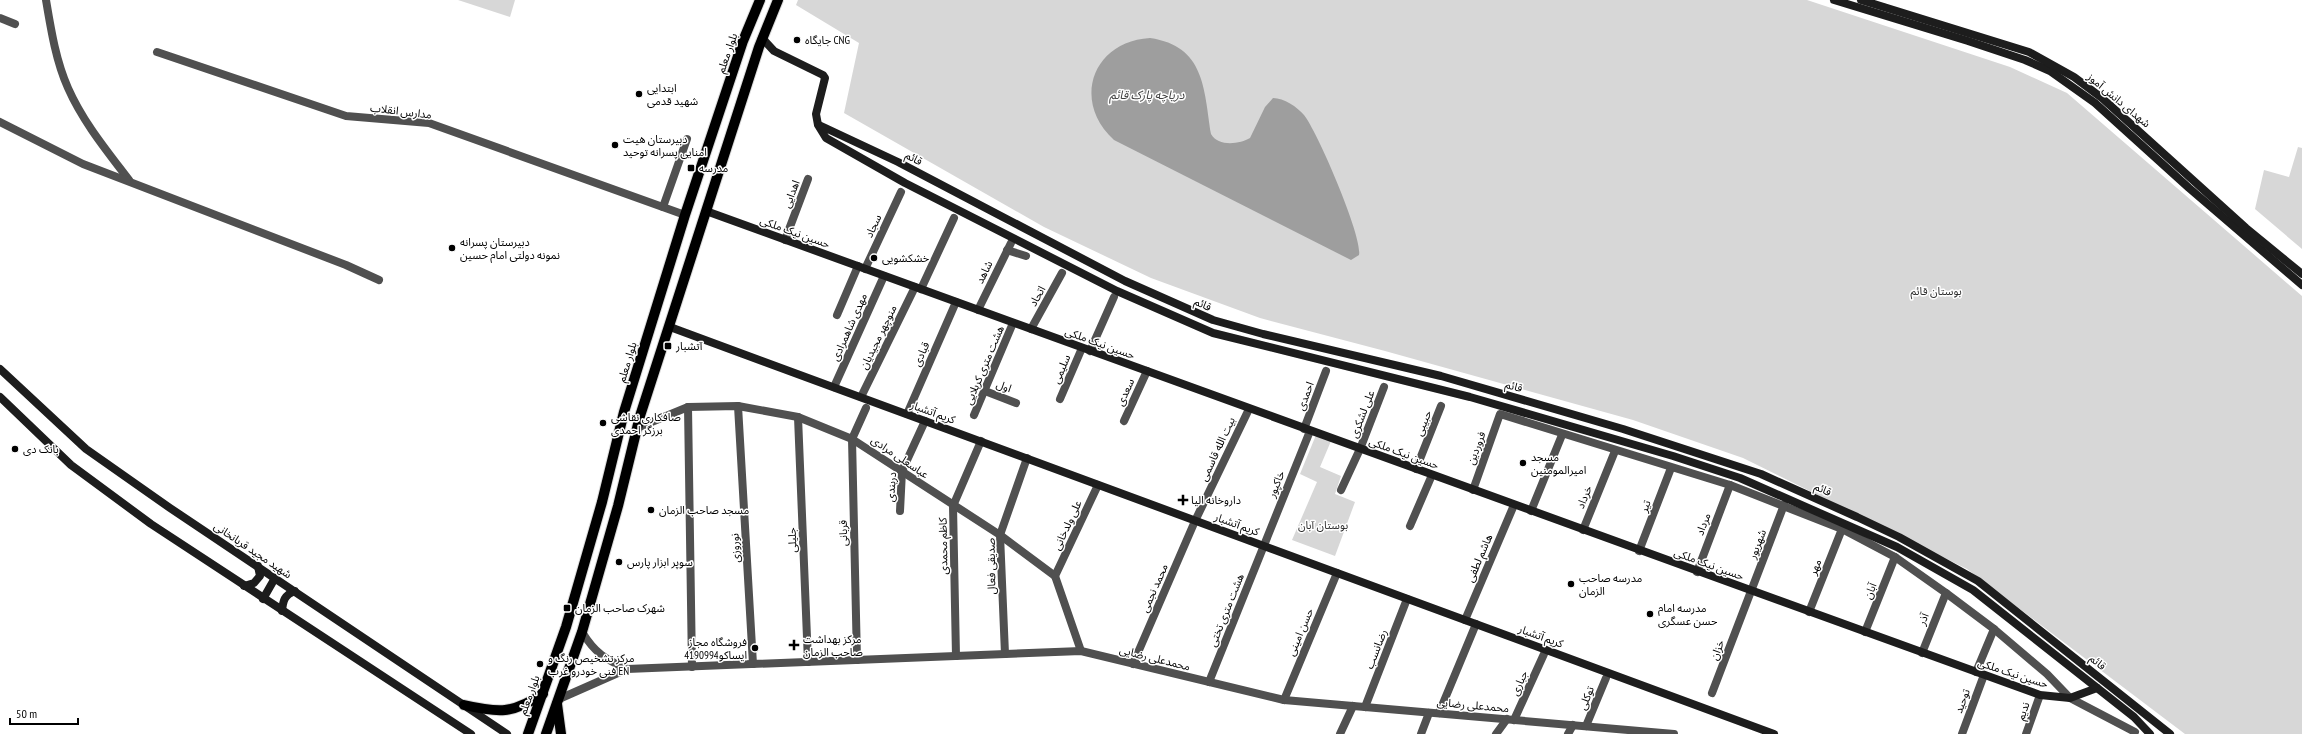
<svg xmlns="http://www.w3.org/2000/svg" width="2302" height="734" font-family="'PT Sans Narrow','Noto Sans Arabic',sans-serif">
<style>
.green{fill:#d7d7d7}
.water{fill:#9e9e9e}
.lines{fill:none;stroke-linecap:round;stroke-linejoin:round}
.primary-casing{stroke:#dbdbdb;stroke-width:12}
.street{stroke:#505050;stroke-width:8}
.secondary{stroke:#1d1d1d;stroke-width:8}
.primary{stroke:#000;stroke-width:10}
.poi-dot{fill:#000;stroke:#fff;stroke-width:1.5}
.labels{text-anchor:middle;stroke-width:3;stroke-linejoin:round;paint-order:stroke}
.poi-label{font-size:11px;fill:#000;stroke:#fff;text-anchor:start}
.street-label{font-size:11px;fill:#000;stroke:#fff}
.park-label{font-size:11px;fill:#2e2e2e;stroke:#fff}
.water-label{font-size:12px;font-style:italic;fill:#3f3f3f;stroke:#fff}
</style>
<rect width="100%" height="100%" fill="#fff"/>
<g class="green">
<polygon points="458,0 515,0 510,17"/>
<polygon points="798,0 1807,0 2010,67 2067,93 2302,296 2302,734 2185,734 1967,569 1743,458 1633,420 1385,351 1260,318 1151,278 1044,227 844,113 859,43 796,5"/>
<polygon points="2298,147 2302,148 2302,249 2255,209 2264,170 2289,177"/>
<polygon points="1316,435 1331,441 1320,467 1341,476 1335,494 1355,502 1335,556 1292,540 1317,482 1300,474"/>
</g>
<path class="water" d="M1150,38C1205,46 1204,89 1211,134C1218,147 1240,144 1250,138L1265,107L1273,98C1284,98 1297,107 1304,115C1317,131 1363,237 1359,255L1351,260L1114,140C1071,101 1093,41 1150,38Z"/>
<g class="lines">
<defs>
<g id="primary">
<polyline points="557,704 561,734"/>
<path d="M464,705C499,713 512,714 543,694"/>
<polyline points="528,734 566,627 602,502 624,412 685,215 743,41 760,0"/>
<polyline points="546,734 582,632 618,506 640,416 759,47 778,0"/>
</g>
</defs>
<use href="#primary" class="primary-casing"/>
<g class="street">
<path d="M46,0C51,30 56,61 68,88C83,122 107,151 129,180"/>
<polyline points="0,18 15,24"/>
<polyline points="157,52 346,116 429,123 685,215"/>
<polyline points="0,122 83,164 346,265 379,280"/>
<polyline points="663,207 687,139"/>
<polyline points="785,240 808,179"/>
<polyline points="1007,250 1026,256"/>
<polyline points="865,269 901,192"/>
<polyline points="921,289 954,218"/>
<polyline points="978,310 1011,243"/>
<polyline points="837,315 858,266"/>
<polyline points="1031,329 1062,273"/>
<polyline points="1090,351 1114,297"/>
<polyline points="834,387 884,276"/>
<polyline points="985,391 1016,403"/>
<polyline points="861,397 915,287"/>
<polyline points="1060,399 1082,348"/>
<polyline points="738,406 753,664"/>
<polyline points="688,407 692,667"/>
<polyline points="907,414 956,302"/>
<polyline points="974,415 1013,323"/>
<polyline points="798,417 808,662"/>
<polyline points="1124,421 1147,371"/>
<polyline points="637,428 688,407 738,406 798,417 852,439 1000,535 1055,576 1081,651"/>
<polyline points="1304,429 1326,371"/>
<polyline points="1416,469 1441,406"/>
<polyline points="1341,490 1360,449 1384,387"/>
<polyline points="1473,490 1500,414 1730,485 1842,529 1895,557 1946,593 1994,629 2047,674 2070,698 2135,732"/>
<polyline points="900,511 902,471 925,421"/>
<polyline points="1531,511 1562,435"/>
<polyline points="1410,526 1432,475"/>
<polyline points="1583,530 1615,451"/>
<polyline points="1639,551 1671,468"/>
<polyline points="1697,572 1730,485"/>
<polyline points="1055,576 1098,485"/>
<polyline points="1809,612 1842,529"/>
<polyline points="1465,620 1514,505"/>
<path d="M582,632C595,653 605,659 627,669"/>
<polyline points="1865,632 1895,557"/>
<polyline points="1922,653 1946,593"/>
<polyline points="1005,654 1000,535 1027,458"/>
<polyline points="956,656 953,506 981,441"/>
<polyline points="857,660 852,439 866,408"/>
<polyline points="1133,664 1195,521 1249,409"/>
<polyline points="1976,672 1994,629"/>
<polyline points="1209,682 1310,431"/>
<polyline points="1712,693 1784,505"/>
<polyline points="559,699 627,669 1081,651 1284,700 1674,734"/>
<polyline points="1284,700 1337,573"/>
<polyline points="1365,707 1407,599"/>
<polyline points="1439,713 1476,624"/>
<polyline points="1514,720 1544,654"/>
<polyline points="1586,726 1606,678"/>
<polyline points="1340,734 1353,706"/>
<polyline points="1421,734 1429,713"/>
<polyline points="1496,734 1507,719"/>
<polyline points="1568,734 1573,725"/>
<polyline points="1962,734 1984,675"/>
<polyline points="2026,734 2040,695"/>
</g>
<g class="secondary">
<polyline points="1834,0 1968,41 2025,60 2050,71 2095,103 2189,188 2302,285"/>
<polyline points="1861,0 2029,52 2074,77 2102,98 2246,228 2302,274"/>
<polyline points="762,38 774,51 823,75 825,78 816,114 818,125 826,138 905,183 1117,291 1213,333 1470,397 1673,456 1740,478 1897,547 1973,590 2134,717 2150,734"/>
<polyline points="819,125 898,162 1125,281 1213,320 1263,334 1441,376 1623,429 1761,474 1857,517 1899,537 1978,581 2170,734"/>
<polyline points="706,211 2040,695 2070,698 2097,688"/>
<polyline points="670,327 1774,734"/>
<polyline points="0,369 86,449 170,508 507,734"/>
<polyline points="0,397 71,465 151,524 471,734"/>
<polyline points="244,586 254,583 260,576 258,566"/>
<polyline points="263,599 275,578"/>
<path d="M282,611C283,601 284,595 295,591"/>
</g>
<use href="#primary" class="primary"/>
</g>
<g class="poi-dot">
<circle cx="797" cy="40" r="4"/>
<circle cx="639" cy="94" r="4"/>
<circle cx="615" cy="145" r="4"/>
<rect x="687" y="164" width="8" height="8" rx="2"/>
<circle cx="452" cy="248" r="4"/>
<circle cx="874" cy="258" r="4"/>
<rect x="664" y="342" width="8" height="8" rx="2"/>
<circle cx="603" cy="423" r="4"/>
<circle cx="15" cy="449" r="4"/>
<circle cx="1523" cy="463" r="4"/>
<path d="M1181 494h4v4h4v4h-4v4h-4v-4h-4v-4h4z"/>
<circle cx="651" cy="510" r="4"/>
<circle cx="619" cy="562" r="4"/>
<circle cx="1571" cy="584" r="4"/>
<rect x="563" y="604" width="8" height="8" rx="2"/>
<circle cx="1650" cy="614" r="4"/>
<path d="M792 639h4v4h4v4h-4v4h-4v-4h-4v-4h4z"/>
<circle cx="755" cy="648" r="4"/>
<circle cx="540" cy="664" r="4"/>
</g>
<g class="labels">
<g class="poi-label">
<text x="805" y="44">جایگاه CNG</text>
<text x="647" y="92">ابتدایی<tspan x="647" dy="13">شهید قدمی</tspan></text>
<text x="623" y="143">دبیرستان هیت<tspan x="623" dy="13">امنایی پسرانه توحید</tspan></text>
<text x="699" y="172">مدرسه</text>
<text x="460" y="246">دبیرستان پسرانه<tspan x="460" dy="13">نمونه دولتی امام حسین</tspan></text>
<text x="882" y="262">خشکشویی</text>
<text x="676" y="350">آتشبار</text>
<text x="611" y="421">صافکاری نقاشی<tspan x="611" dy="13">برزگر احمدی</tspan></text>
<text x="23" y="453">بانک دی</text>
<text x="1531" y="461">مسجد<tspan x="1531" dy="13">امیرالمومنین</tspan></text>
<text x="1191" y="504">داروخانه الیا</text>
<text x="659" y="514">مسجد صاحب الزمان</text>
<text x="627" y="566">سوپر ابزار پارس</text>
<text x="1579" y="582">مدرسه صاحب<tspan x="1579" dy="13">الزمان</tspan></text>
<text x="575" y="612">شهرک صاحب الزمان</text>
<text x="1658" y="612">مدرسه امام<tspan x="1658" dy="13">حسن عسگری</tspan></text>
<text x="803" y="643">مرکز بهداشت<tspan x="803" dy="13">صاحب الزمان</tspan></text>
<text x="747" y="646" text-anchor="end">فروشگاه مجاز<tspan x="747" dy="13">ایساکو4190994</tspan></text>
<text x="548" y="662">مرکز تشخیص رنگ و<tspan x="548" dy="13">فنی خودرو غرب EN</tspan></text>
</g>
<g class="street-label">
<text transform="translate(727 53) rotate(-71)" y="4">بلوار معلم</text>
<text transform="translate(2119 100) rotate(40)" y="4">شهدای دانش آموز</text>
<text transform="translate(401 111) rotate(7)" y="4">مدارس انقلاب</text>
<text transform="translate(914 158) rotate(28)" y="4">قائم</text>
<text transform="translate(791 194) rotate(-69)" y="4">اهدایی</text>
<text transform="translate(873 226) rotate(-65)" y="4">سجاد</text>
<text transform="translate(795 232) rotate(20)" y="4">حسین نیک ملکی</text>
<text transform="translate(984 272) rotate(-64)" y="4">شاهد</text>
<text transform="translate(1037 296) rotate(-61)" y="4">اتحاد</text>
<text transform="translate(1203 304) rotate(24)" y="4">قائم</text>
<text transform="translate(849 327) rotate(-66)" y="4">مهدی شاهمرادی</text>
<text transform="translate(878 337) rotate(-64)" y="4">منوچهر مجیدیان</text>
<text transform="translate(1100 343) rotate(20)" y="4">حسین نیک ملکی</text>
<text transform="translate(921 354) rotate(-66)" y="4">قبادی</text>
<text transform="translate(627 362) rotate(-73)" y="4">بلوار معلم</text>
<text transform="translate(984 365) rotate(-67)" y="4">هشت متری کربلایی</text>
<text transform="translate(1061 369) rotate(-67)" y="4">سلیمی</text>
<text transform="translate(1004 386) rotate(21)" y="4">اول</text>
<text transform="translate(1514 386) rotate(16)" y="4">قائم</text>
<text transform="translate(1125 392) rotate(-66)" y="4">سعدی</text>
<text transform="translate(1305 396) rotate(-69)" y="4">احمدی</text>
<text transform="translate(933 412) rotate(20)" y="4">کریم آتشبار</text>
<text transform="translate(1362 414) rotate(-69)" y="4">علی لشکری</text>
<text transform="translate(1423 423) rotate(-68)" y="4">حبیبی</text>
<text transform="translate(1476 448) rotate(-70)" y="4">فروردین</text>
<text transform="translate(1217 449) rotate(-65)" y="4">بیت الله قاسمی</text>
<text transform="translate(1404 453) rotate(20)" y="4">حسین نیک ملکی</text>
<text transform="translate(900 457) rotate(34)" y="4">عباسعلی مرادی</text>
<text transform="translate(1276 484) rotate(-68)" y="4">خاکپور</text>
<text transform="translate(891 487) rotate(-86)" y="4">دربندی</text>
<text transform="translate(1823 489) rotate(24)" y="4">قائم</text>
<text transform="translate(1584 497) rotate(-68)" y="4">خرداد</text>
<text transform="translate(1645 506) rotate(-69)" y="4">تیر</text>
<text transform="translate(1237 524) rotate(20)" y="4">کریم آتشبار</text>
<text transform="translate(1703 524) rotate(-69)" y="4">مرداد</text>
<text transform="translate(1067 525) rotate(-65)" y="4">علی ولدخانی</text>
<text transform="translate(843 533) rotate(-91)" y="4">قربانی</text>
<text transform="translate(792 540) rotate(-92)" y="4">جلیلی</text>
<text transform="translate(1757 544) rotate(-69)" y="4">شهریور</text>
<text transform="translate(943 546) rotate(-91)" y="4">کاظم محمدی</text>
<text transform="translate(735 548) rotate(-93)" y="4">نوروزی</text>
<text transform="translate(253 550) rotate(34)" y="4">شهید مجید قربانخانی</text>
<text transform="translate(1479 558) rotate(-67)" y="4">هاشم لطفی</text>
<text transform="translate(1709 564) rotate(20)" y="4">حسین نیک ملکی</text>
<text transform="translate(991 566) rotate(-91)" y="4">صدیقی فعال</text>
<text transform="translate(1815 567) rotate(-68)" y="4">مهر</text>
<text transform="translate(1154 588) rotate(-66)" y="4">محمد نجمی</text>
<text transform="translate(1870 591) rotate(-68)" y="4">آبان</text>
<text transform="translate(1226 610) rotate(-68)" y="4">هشت متری تختی</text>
<text transform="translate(1923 619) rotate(-68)" y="4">آذر</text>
<text transform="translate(1300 632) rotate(-67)" y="4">حسن امینی</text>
<text transform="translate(1541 636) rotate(20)" y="4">کریم آتشبار</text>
<text transform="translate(1376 649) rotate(-69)" y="4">رضانسب</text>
<text transform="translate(1717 650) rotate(-69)" y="4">خزان</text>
<text transform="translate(1155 658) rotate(14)" y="4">محمدعلی رضایی</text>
<text transform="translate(2098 662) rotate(39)" y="4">قائم</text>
<text transform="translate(2013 673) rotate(18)" y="4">حسین نیک ملکی</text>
<text transform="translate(1519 683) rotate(-66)" y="4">جباری</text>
<text transform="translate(529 695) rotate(-70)" y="4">بلوار معلم</text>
<text transform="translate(1586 698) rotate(-68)" y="4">توکلی</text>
<text transform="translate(1962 701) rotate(-70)" y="4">توحید</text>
<text transform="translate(1473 705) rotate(5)" y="4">محمدعلی رضایی</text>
<text transform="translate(2023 711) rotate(-70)" y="4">ندیم</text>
</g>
<g class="park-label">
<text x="1936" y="295">بوستان قائم</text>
<text x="1323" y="529">بوستان آبان</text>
</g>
<g class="water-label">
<text x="1147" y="99">دریاچه پارک قائم</text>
</g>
</g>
<path d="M10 718v6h68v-6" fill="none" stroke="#000000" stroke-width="2"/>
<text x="16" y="718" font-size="12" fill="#000000" stroke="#ffffff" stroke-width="3" paint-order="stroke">50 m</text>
</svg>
